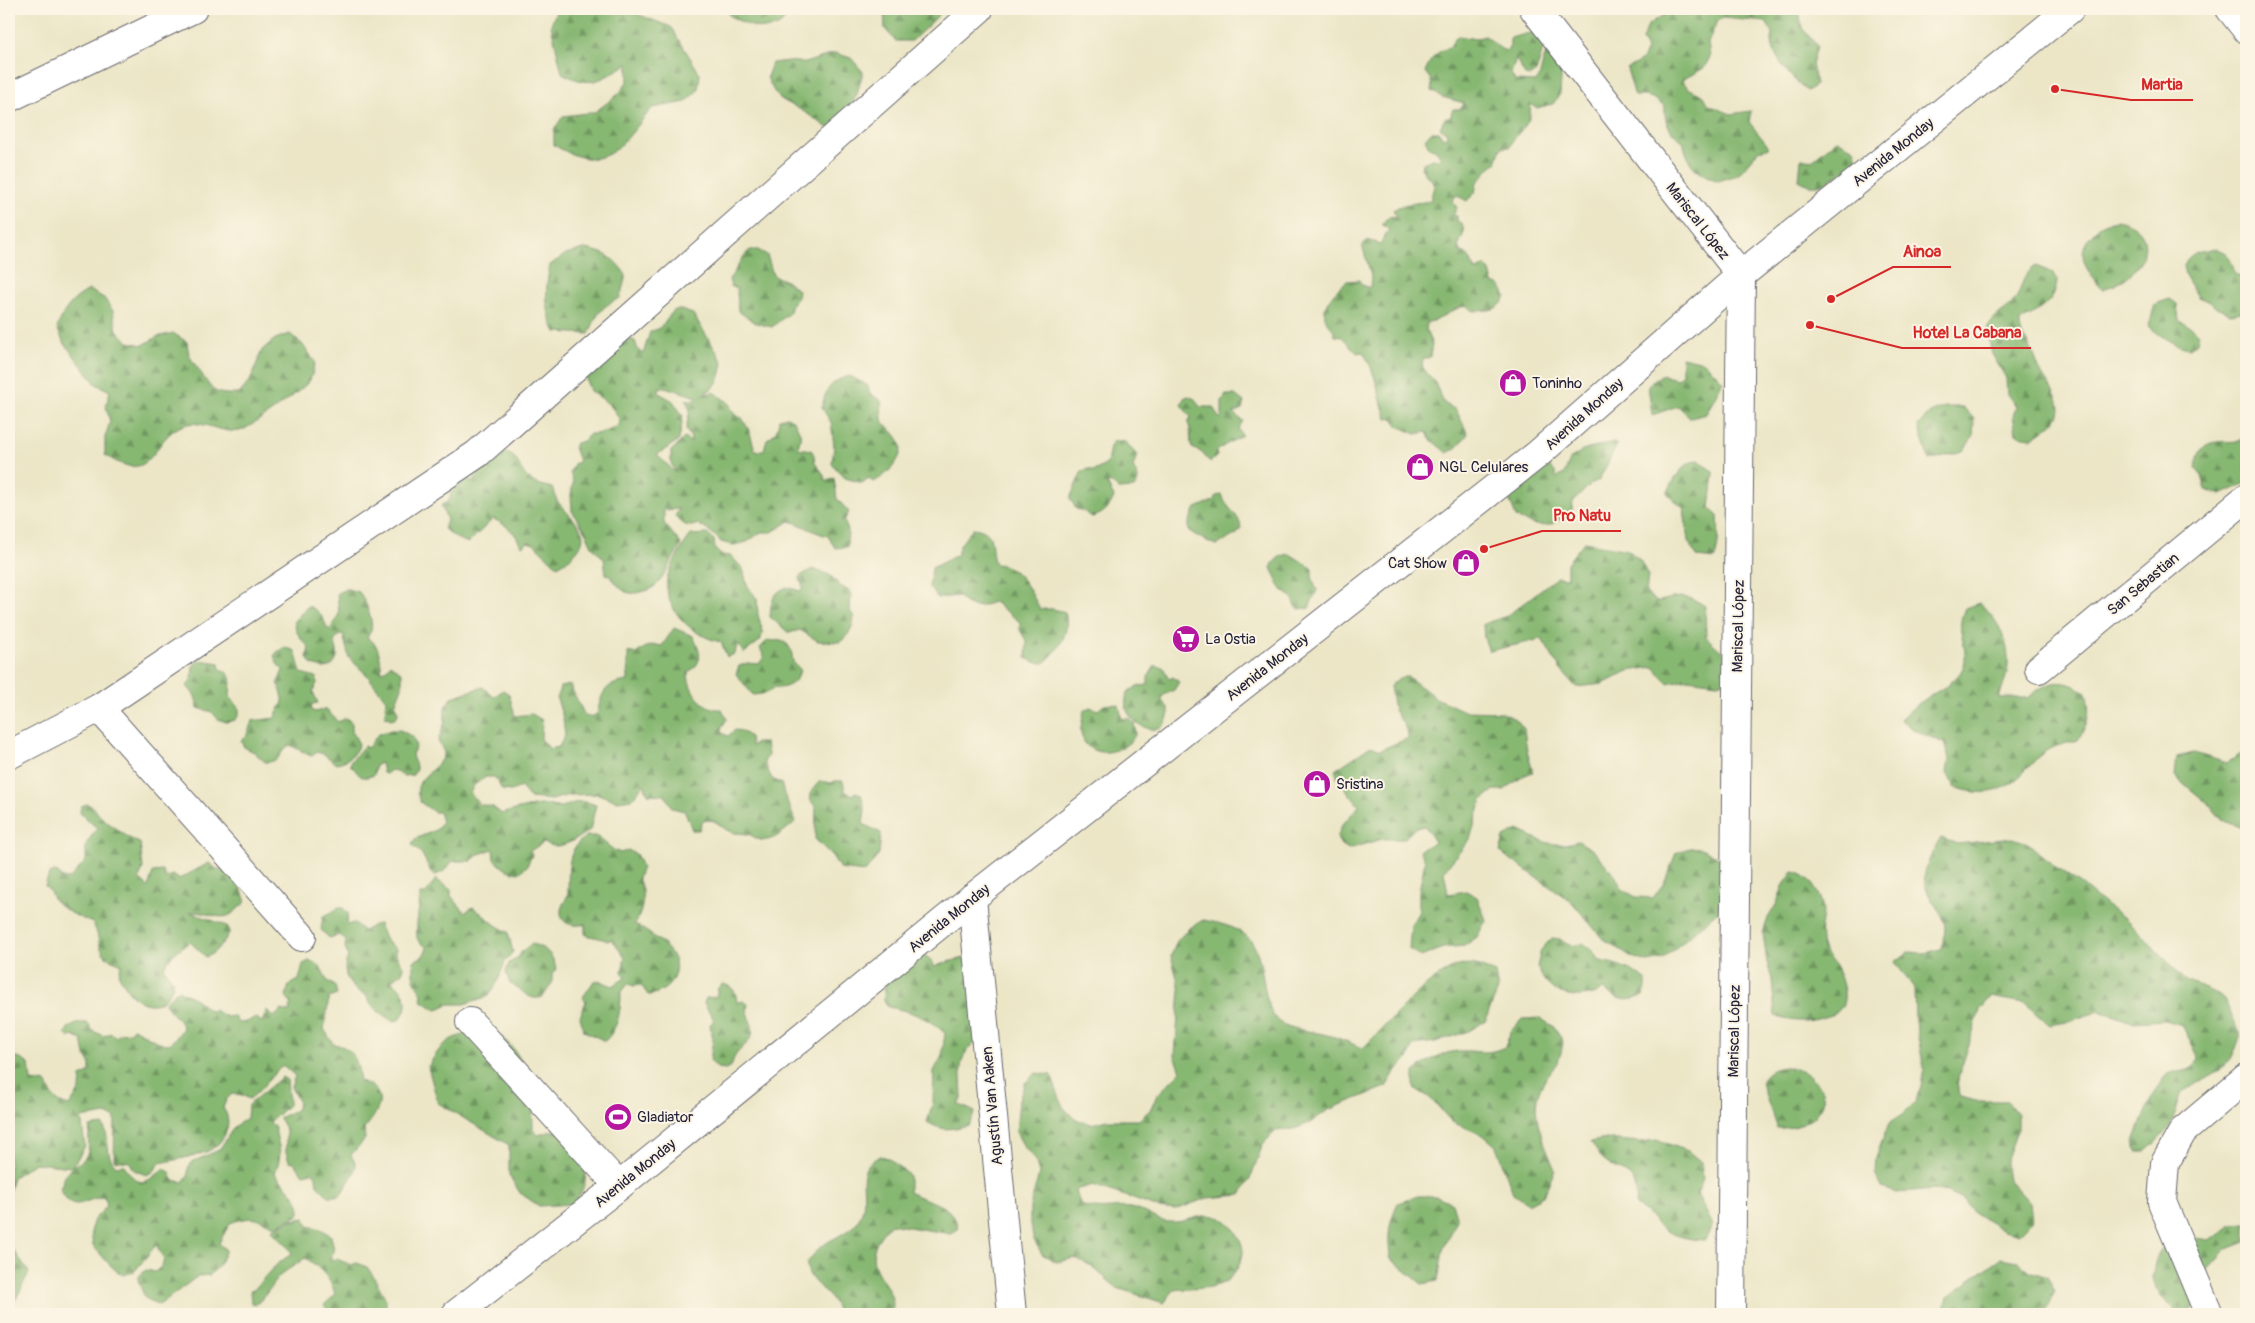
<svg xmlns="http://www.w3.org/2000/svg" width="2255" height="1323" font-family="Pangolin,sans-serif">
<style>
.forest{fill:url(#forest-firs);stroke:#546d56;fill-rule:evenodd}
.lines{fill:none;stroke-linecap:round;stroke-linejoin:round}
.minor-casing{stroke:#69676c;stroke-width:30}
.major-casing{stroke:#69676c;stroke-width:30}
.minor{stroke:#fff;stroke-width:28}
.major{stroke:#fff;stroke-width:28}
.labels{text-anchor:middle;stroke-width:4;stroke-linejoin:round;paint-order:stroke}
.street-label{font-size:15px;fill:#22223b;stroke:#fcf5e5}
.poi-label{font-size:15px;fill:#22223b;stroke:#fcf5e5;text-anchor:start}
.leader{fill:none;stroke:#d62828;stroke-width:2}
.callout-dot{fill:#d62828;stroke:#fcf5e5;stroke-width:2}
.callout-label{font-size:16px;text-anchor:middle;font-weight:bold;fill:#d62828;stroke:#fcf5e5;stroke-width:4;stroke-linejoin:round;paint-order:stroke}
</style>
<defs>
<pattern id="forest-firs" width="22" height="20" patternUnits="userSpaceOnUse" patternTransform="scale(1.25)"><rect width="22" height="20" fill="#87b872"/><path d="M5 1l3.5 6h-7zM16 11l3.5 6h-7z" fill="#6e955f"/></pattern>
</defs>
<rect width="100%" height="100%" fill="#fcf5e5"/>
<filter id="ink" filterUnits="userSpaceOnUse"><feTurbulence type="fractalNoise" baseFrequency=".02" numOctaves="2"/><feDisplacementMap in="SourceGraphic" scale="10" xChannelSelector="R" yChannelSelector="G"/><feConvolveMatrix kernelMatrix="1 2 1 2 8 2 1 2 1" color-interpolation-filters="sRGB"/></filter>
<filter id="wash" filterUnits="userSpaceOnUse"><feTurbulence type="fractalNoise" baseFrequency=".0096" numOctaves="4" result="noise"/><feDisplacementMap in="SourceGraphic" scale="20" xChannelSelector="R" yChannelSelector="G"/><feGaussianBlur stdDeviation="1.12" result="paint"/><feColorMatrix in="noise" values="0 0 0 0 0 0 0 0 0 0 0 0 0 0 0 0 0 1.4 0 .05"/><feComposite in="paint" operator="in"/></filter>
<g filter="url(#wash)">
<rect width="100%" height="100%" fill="#ece6c7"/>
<g class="forest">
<path d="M557,9H624L671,27L700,74L698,90L686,102L652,108C620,146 607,177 554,145V130L563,116L595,112L620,93L628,80V64C600,79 594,90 562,73L551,25Z"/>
<path d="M728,9H791C780,40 750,28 729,15Z"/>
<polygon points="884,9 945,9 912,41 896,41 885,29"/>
<path d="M1684,9H1796L1800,16L1802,28L1817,46L1812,64L1816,85L1807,91C1791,78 1768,54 1772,32L1766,22L1723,18L1717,21L1708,43L1710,57L1704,68L1682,80L1688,88L1704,96L1709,105L1731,114L1751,111L1749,122L1769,147L1758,151L1738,175L1718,181C1694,171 1689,167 1683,141C1670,132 1664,124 1665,107C1656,98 1648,95 1635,96L1627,69L1642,60L1647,49L1642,40L1648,25L1671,10Z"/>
<path d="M1542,30L1549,44L1543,49L1536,72L1530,76L1525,75L1516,59L1511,74L1515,81L1536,82C1543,73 1541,60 1548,50L1553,49L1562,65L1560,94L1553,104L1536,108L1530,104C1533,127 1517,129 1510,147L1501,148L1496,163C1487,168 1485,176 1477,182L1475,193L1467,201L1456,195L1452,202L1457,207L1453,216H1457V221L1462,223L1464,233L1458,246L1460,252C1473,253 1469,264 1477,270L1485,266L1490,271L1493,283L1501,286L1506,296C1500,312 1487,310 1473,311L1467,306C1451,307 1442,322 1427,322L1426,331L1432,344L1430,357L1423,359L1422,367L1434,381L1444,403L1456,410L1468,434L1455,449L1447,453L1430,439L1427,432L1416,434L1398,426L1393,418L1387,419C1378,396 1377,374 1363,352L1357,353L1342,337L1335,336C1334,328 1331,328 1327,322C1318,307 1336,290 1347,281L1359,280L1362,285L1370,288L1371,275L1362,245L1367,240L1380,244L1389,230L1382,224L1388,217L1397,216L1393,210C1405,202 1416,204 1430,201L1434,186L1432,180L1426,175L1421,168L1423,163L1432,159H1438L1441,157L1436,150L1429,147L1425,139L1431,132H1439L1443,138L1448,137L1446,132L1440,128L1445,118H1450L1453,109H1461L1464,103L1442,97L1432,91L1431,80L1425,72C1429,61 1437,50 1449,48L1454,40L1459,36L1475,39L1485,36C1493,40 1497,49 1507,51L1510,46V38Z"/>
<path d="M835,53L851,58L863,72L857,94L843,124L828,128C819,122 810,115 801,110C780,98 777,101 767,77L772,63L788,61L805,63Z"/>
<path d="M1837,140L1854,149L1857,158L1854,166C1832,174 1823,195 1799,180L1801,159L1812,160Z"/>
<path d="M2117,220C2158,228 2149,264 2120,282C2115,286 2108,287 2102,289C2086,270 2073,253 2094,232C2104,222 2103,223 2117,220Z"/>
<path d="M584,249C606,252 613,257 626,275L620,298C600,307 597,314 589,334L556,332C544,309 545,290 550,265L566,254Z"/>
<path d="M2217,249C2231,254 2232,261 2235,274L2246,279V311L2231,314L2216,308L2210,302L2198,297L2185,275L2183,266C2191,251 2200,250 2217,249Z"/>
<path d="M750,250H758L767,255L773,275L786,281L798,290L797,299L792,303L790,312L772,327L756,323L738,311L737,289L731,286L729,279C738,269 739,259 750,250Z"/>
<path d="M2036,266L2053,273L2057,280C2056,303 2038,310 2020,322C2019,334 2026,340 2031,349C2036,357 2037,367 2042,374C2064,409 2071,413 2032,438L2023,437L2016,433L2013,415L2016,407L2007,394L2006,378L1992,354L1987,330C1992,315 2004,313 2013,302C2024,289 2019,277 2036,266Z"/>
<path d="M89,290L104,298L113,311L117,330L128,342L143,345L157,337L173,333L187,342C189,358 190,357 199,370C213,391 212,395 239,394L250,381L262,350L275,339L290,334L302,344L315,362C313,367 313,375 310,380C306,388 248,430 239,431C224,434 201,420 187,424C148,435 158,490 105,455V437L110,422L106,406L110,391L96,384L64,343L57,328C64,309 71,300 89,290Z"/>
<path d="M2170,299L2177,304L2179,321L2193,328L2199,334L2197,342L2190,348C2174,346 2160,336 2149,326L2155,304Z"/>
<path d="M675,310H681L693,314L723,362C720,381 717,387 701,396L713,392L728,402L735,415L742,418L749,430L755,450L759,451L764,450L767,439C776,434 778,429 779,419L787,417L794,421L801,435L798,448L811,450C815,455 814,457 815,462C818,469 824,471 825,480L834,478L837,499L849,512L844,521L848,530L847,547L835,548L828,536C814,533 804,525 790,521L772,532H761L747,542L733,545L721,542L712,533L698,524C687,529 683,524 675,516L679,509L664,510V523L681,544C679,551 675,554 672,560C664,575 659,589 641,592C636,593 631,594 626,592C618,588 614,578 606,574L604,559L592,546L586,533L572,511L571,495L573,482L570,473L574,464L579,461L574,447L576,443L583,441L590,434C597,435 614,430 620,424C618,409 602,398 590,391L586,380V368C598,358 618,333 635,341L638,350L643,354L650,332C669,325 663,320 675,310ZM665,387L697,397L695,400H686L690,410L686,429L691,438V442L684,438L671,451V463L676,473L657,455L679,440L683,416L673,401L659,393V388Z"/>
<polygon points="1682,357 1704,362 1723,381 1706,414 1691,418 1678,406 1652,415 1648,385 1661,375 1677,379 1682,374"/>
<path d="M850,376L867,385L870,393L881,401L882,420C888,428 899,436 901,446C903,460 884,478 873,482L869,478L862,483L845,478L832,464L834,446L831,422L822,408C825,390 831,380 850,376Z"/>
<path d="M1226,395H1235L1244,402L1242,409L1233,413L1243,421L1238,429L1242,435C1233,442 1224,444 1216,452L1217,456L1210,462L1201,452L1192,448C1189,439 1192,432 1188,423L1191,417L1181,405L1184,398L1188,396L1195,399L1200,407H1213L1219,418L1222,417V401Z"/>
<polygon points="1945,407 1963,407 1974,419 1973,437 1963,451 1929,460 1918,425 1930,413"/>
<path d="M2246,432V483L2221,495L2206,490L2202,476L2196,469C2199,436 2216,443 2240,441Z"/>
<path d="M1114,441H1124L1138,456L1133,466C1136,476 1142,478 1134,488L1118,489L1110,482L1107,484L1114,497C1110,507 1103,515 1092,517L1082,510L1076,509L1070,498L1082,471L1089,469L1094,471L1107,464L1110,447Z"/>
<path d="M1612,442L1617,445L1599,480L1591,484L1573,502L1572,510C1549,529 1543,530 1516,517L1510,501L1504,495L1538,454L1555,472L1557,478L1564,474L1571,458L1582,451Z"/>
<path d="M501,450C524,458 516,471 532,481C537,485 545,486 552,488C555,492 555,498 558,502C565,511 576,520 581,530C589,544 569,561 557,566L534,544L528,542L522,546C518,542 518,538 515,535C510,528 501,522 493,519L468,543L456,538L444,529L447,520L441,505L449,501L451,493L466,479L473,481L487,462Z"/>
<path d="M1699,460L1714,473L1710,509L1718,516C1719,531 1719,544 1715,559L1697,557L1688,541L1684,509L1667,493C1674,480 1682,462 1699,460Z"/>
<path d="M1222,495C1225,508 1240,514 1241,528L1237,534L1217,545C1207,542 1197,536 1189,531V522L1196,508L1213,501L1216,496Z"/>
<path d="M973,528C999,531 988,548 995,564C1020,565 1030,591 1040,609H1053L1065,612C1071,632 1059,650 1044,663L1034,662L1026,658L1027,642L1020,630V622L994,602C975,608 972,610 958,596L938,598L929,587L932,568L957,555L960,545Z"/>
<path d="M707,534L714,540L715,549L721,555L731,556L743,569L747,585L757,599L758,615L763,632L760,641L744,653L738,644L734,654L727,657L721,642C694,637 663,610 667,579C669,568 684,543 691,535Z"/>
<path d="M1584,542L1628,550L1640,560L1648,576L1646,593L1657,602C1677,596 1687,594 1705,606L1706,637L1726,655L1727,681L1717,683L1688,679L1667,683L1654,667L1628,671L1603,684L1576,687L1560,669L1542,639L1489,651L1484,638L1483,624L1507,616L1557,577L1567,578V563Z"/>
<path d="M1290,554L1312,568V577L1317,590L1309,608L1299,609L1294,605L1293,598L1282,590L1271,568C1274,559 1281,555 1290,554Z"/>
<path d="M812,569L830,575L840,586L851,592L850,611L854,617C853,628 849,635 840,642L818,641L800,630L789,633L770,617C771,602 772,593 787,587L800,591L803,587L799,577Z"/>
<path d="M347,589L359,592C365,599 374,621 371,631C370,633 368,635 367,638C380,643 380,659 382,672L388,668L390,664L402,673V687L395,705L398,713L397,717L391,719L385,716L386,700L367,675L349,658L343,634L338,636L334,642C340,652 338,668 323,668C320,668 314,665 311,664L307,657L309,647C300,639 296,633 294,621L308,606C320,611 323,617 327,628L330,630L339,614L337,593Z"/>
<path d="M1979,603C1997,618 2009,639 2008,664C2008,675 2002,687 1999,698H2027C2049,680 2061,677 2086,692C2091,713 2089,721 2078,740C2068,743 2053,746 2044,752C2037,757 2031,765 2025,771C2004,794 1983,797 1955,787L1947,773L1949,758L1944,743L1914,730L1900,719C1908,712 1916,705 1924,700C1941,688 1968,678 1965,653C1963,632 1956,630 1965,608Z"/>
<path d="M674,628L693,636C701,654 704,661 688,673C688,691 704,711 722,709L727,719L721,728L722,733L728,736L735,730L742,731L750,737L751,746L757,743H766L768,755L764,762L772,779L781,783C784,797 791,807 795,822C785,830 774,842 761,840C756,839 751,834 746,834C739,833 733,834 727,830C717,824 716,818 703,821L699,830H692L685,811L672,808L665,795L648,794L644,784L632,799L618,801L598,794L570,795L551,800L530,798L521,787L511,791L502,790L495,777H486L474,785L470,793L479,804L493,807L502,814C508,811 532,806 540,805C546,804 553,807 559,807C578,805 573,797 596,805L590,830C577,838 559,853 544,842L530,851L532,855L527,866L519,873C507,872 502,867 494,859L493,849L479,854L471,861H453L443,872L435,875L431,872L422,854L412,845L415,839L436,830L442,822L439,812H434L420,802C409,775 439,774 444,752L438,741L445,722V707L452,697L483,687L494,697L503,690L509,694L515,716L532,714L542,720L541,739L550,749L559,747L565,735L563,718L557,699L560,687L570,685L585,716L591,717L597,714C602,692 604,684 628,681V652L636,654C644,647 652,643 662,646Z"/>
<path d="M768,640C773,642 777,640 781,641C791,643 792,654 793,662L800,669C798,683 787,689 774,688C768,694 761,694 753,695L736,674L739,666L747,663L759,664L764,657L760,648Z"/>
<path d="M285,647L295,651L301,673L316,677L317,683L313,692L318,703L312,704L311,710L315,712L326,709L338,722L346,718L352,723V731L359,744C354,755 348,762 335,763L324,754L316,752L311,756L290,745C277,752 283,762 265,762L254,752L244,747L241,741L246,737L252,721L275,718C283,698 287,707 278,683L283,670L278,665L274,656L277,652Z"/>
<path d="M200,660L219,663L220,669C235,675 230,683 230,697L239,709V715L235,720L226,722L218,719L212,712L198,708L195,696L187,686L192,678L193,666Z"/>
<path d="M1155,666L1163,667L1169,679L1173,677L1179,682L1174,690L1162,696V701C1168,707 1171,709 1168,717C1161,741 1131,725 1126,708C1125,703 1126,698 1127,693L1138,686L1148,685V677Z"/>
<polygon points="1408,677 1436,698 1464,711 1501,712 1517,720 1524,729 1527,751 1533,772 1525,775 1504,790 1494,790 1482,800 1470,839 1444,871 1448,894 1466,891 1477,897 1486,920 1477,937 1464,946 1443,948 1421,957 1409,949 1411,925 1419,911 1419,891 1425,861 1420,850 1435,842 1425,826 1415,828 1404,839 1381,839 1349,849 1341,845 1337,838 1342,825 1359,806 1338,779 1335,770 1371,746 1380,750 1409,738 1404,725 1394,710 1390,686 1399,678"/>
<path d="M1113,704L1119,705L1122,719L1127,718L1134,723L1136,733C1128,753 1090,762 1082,737C1079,730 1083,718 1084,710L1090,707L1098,710L1104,705Z"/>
<path d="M391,730H400L413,737L416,747L412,754C413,764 420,765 413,775L403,776L396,771L391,770L386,774L383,773L381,763L376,765L374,775C358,781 361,774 350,765L351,761L364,746L368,748L378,734Z"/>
<polygon points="2246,751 2246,829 2224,821 2213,808 2175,776 2177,757 2194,753 2227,763"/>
<path d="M820,781L831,783L835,781H843C846,790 840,790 853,795L855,792L861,794L865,810L863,824L881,833L879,854L865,872L840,869L833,857L815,839L816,807L810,800L812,790Z"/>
<path d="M87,804C94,806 96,812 101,817C110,824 131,841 140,843L143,868L139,879L148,887L153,872L163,871L165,878L172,875L179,879L209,863L217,869H224L241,888L246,902C240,906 236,912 230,915C220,921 202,910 190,912L227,926L230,931C227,939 215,954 206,957L190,942C181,948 166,958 164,969L174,981C166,1015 135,1008 123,982C122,980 120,978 119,975C119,971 121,967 121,963C95,956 103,944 93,923C83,920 60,908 54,900C51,894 50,891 45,886L49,874L54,872L58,873L62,878L69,879L86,861V844L97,828L80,813L81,806Z"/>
<path d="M1518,830C1542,841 1552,849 1578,841L1593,850L1615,875L1623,890L1636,897L1653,898L1664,883L1676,853C1698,843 1705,848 1722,861L1723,895L1717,912L1663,959L1647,962L1632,957L1602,938L1572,902L1500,852L1504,837Z"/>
<path d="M587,836H596L615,851L621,853L628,850L636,854L642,867L638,878C645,894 644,909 635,924C654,937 688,955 671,982C667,989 656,995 648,995L641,985L634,986L628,984L621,993C621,1009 618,1030 605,1041L584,1031L580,1017L586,1001L583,997L594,981H600L613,986L625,978L622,971L625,958L612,939L608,941C600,937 589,937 585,934V924C574,927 560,925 561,910C562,903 568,899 568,892C569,870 566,848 587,836Z"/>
<path d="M1941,838L1957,844L2013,838L2028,843L2053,865L2082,885L2112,910L2126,919L2187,982L2218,994L2224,999L2239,1031V1040L2233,1055L2220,1070L2182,1092C2172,1125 2172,1128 2146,1151H2137L2133,1143C2138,1130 2156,1082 2166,1076C2179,1068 2192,1076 2199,1058L2182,1025L2165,1020L2132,1022L2100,1011L2067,1022L2050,1025L2025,1003L1991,997L1980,1010L1958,1078L1960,1097L1975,1101H2007L2017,1114V1131L2005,1164L2008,1179L2030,1203L2032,1221L2019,1234L2003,1230L1973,1212L1963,1199L1948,1192L1931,1189L1897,1193L1882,1188L1875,1173L1876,1157L1889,1123L1903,1114L1915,1102L1921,1086L1924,1069L1915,1021L1914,988L1895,962L1908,952L1925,953L1941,949C1952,912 1937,916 1926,888C1920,872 1933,852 1941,838Z"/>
<path d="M1793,872C1804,874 1808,878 1814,887C1832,915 1816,920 1822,946C1824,955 1832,960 1836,968C1842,978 1850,1002 1838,1011C1835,1014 1828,1016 1824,1017C1808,1023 1791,1022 1775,1016L1772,979L1767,963L1763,933L1768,918L1777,903L1783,886Z"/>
<path d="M436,879L451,890V896L465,912L473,907L497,926L508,932L513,952L505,961L498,981L489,996L464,1004H449L436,1010L421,1000L422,993C414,982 411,975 414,961L423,956L427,948C424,944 421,944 418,940C414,934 420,904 420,894H426Z"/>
<path d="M339,908H343L348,913L347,925L354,923L364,931L374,925L379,924L386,941L396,949V955L404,968L402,973L391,980C406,992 412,1005 399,1020L392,1021C381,1013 371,1009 366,995C350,990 340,973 348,957L345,947L346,941L340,935L329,938L321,930L323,916Z"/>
<path d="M1203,920C1259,930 1257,945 1266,995C1268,1004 1272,1016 1279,1022C1288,1029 1316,1032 1327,1035C1339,1037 1351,1044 1363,1048C1388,1025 1429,972 1462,965C1474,962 1485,968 1495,973L1498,990L1485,1021L1469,1031L1435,1042L1414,1045L1408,1059L1395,1072L1386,1087L1328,1110L1310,1123L1294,1129L1276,1131L1263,1144L1250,1179L1241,1195L1207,1198L1175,1210L1159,1208L1093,1185L1075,1190L1081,1205C1102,1212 1110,1206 1130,1208C1147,1210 1156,1224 1176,1222C1193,1221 1209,1208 1227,1222C1235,1227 1243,1243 1243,1252C1243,1262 1232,1279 1223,1283C1209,1290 1189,1288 1174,1290L1164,1303L1117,1288L1090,1265L1074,1258L1057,1262L1042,1254L1034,1240L1030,1225V1207L1039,1174L1035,1159L1024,1147L1016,1132L1019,1100L1025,1083L1036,1073L1051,1075L1063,1107L1075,1119L1091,1124L1107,1120H1139L1151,1109L1157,1095L1181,1071L1175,1056L1180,989L1171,956L1177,941L1188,929Z"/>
<path d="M1552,938L1560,939C1568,946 1573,947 1583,943L1590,948L1600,961C1618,964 1631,969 1646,980V988L1643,996C1625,1003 1618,1000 1603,989C1590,1000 1560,998 1547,984C1543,980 1540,972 1537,967L1541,950Z"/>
<path d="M532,944C546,948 553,954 556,969L552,974V983L543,997C527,1002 524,989 510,984L506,972L509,963L517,959L523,950Z"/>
<path d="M920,951L933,962L934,967L947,962L969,957L988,1031C955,1059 961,1058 962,1099L958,1104L975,1112L969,1125C951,1129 944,1132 927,1122L933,1103L934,1071L942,1056L945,1033C927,1017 911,1011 888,1007L884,1000L886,977Z"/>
<path d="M309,961C320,964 323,971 327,981L335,986L337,995L329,998L324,1029L333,1044C356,1048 357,1061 360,1081C390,1091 380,1111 364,1129L365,1139L351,1155L356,1164L354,1173L340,1196H328L317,1185L316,1176L312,1172L303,1174L294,1162L289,1161L286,1152V1130L279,1118L296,1110L299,1103L291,1087L295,1076L284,1066C276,1068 261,1092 249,1099L242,1095L232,1094L226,1100L223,1108C235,1124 223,1145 206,1152C192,1157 174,1160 160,1163L153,1172L146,1175L134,1170L130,1162L114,1160L115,1118L106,1114L81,1118L85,1146L73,1166C95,1157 86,1144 90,1127L103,1125C111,1139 104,1154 116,1166L124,1165C138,1188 144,1185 164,1169L170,1172L173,1180L182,1182L188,1177V1168L192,1162L219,1150L234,1127L247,1118L248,1105L282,1077L287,1080L289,1104L270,1122L275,1127C278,1149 284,1149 275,1173C284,1187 300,1194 300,1212L297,1216L275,1226C257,1217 249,1216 230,1223L219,1243L226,1250L218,1267L210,1275L198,1276L159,1305L145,1298L138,1280L140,1275L146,1270L155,1272L162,1266L164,1258L156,1245L134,1272L123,1275C110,1268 104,1257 93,1246C92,1237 89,1225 96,1217C101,1212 104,1210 107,1204L104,1197C86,1197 73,1217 60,1189L66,1174L72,1167L35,1163L13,1177L9,1193V1056L17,1057L29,1064L31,1081L47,1083C52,1097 55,1102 69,1106L80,1090L81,1077L90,1072V1062L85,1055L82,1040L73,1036L69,1038L65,1034L68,1028L79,1023H88L93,1031L104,1036L111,1033L116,1037L121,1033L130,1032L133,1028C146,1034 155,1044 169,1044L176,1038L183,1028C179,1017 169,1013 165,1002L178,990L194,998L210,1011L214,1010L226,1017L234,1016L238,1023L247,1022L255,1017L262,1022L267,1010L274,1017L281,1010L289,1012L291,1003L286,996L289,985L299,980L303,964Z"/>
<path d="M723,984C734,987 736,992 737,1003L743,1001L748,1004C744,1019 756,1023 752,1035C748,1047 733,1051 732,1065L726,1069L717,1068L710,1060L713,1039L710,1025L714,1020L704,1003L706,998L716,997L718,988Z"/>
<path d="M1539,1018L1553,1026L1563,1041C1560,1066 1553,1065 1542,1085C1527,1110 1545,1145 1555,1170L1543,1196L1528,1204L1513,1193L1496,1146L1483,1135L1452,1122L1429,1097L1414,1088V1072C1427,1061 1442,1052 1459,1051C1480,1050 1484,1056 1505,1047L1511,1031L1522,1019Z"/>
<path d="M495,1033C529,1052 533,1095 533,1130L538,1135L558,1129L577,1140C584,1167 594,1181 572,1204L539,1206L520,1193L509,1175V1145L438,1103L428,1067C448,1032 457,1035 495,1033Z"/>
<path d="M1786,1067C1800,1069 1808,1073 1817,1083C1833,1101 1817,1120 1797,1126C1791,1128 1784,1128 1777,1128L1761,1083C1765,1071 1774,1068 1786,1067Z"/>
<path d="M1606,1139L1640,1142L1657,1140L1688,1151L1701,1162L1703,1178L1697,1194L1713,1225L1705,1240C1689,1240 1669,1235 1657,1224C1650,1217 1646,1211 1636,1206C1639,1170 1625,1177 1603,1159C1598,1155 1595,1147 1591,1142Z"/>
<path d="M881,1156L888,1158L909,1175V1192C929,1203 954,1203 958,1229L951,1234L891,1224C845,1270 904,1282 891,1314H838C834,1290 806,1285 807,1263C812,1256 818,1249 825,1244C837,1236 852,1231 859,1219C873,1194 849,1169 881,1156Z"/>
<path d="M1418,1196H1437L1452,1203L1457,1220L1443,1250L1438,1281L1422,1284L1390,1258C1388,1235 1388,1224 1398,1203Z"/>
<path d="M305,1218L308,1226L321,1229L331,1236L334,1249L330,1260L337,1259L351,1265L357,1263L367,1267L372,1274L386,1299V1307L383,1314H331L324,1305L335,1295C333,1281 318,1265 305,1258C298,1264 289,1268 282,1274C271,1283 267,1297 255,1305L251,1303L250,1291L254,1290C266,1275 276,1263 292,1254C288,1243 278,1240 272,1230L291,1220Z"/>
<path d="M2246,1224V1242L2226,1250L2204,1274L2198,1305L2180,1314H2176L2161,1294L2152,1278C2154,1270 2155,1257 2160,1251C2171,1235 2193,1237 2209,1240L2232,1225Z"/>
<polygon points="9,1244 29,1272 9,1314"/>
<polygon points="2001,1258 2018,1261 2030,1271 2047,1277 2055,1292 2045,1314 1945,1314 1944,1312 1948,1296"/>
</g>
</g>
<g filter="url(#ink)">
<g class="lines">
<defs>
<g id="minor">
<polyline points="1534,9 1741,275 1731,1314"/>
<polyline points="2230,9 2246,29"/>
<polyline points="9,98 193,9"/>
<polyline points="2039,669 2246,498"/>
<polyline points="99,708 302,937"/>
<polyline points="9,755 99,708 477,454 979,9"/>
<polyline points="972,898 1012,1314"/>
<polyline points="470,1022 619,1186"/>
<polyline points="2209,1314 2162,1202 2165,1163 2183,1131 2246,1078"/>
</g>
<polyline id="major" points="456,1314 619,1186 972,898 1538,454 1741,275 2070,9"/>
</defs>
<use href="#minor" class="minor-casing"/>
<use href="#major" class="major-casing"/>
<use href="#minor" class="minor"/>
<use href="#major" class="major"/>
</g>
</g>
<defs>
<symbol id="shop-disc" viewBox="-11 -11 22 22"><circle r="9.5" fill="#b5179e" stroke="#fcf5e5"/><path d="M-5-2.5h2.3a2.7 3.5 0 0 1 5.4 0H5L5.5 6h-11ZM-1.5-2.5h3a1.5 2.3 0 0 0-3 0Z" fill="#fff"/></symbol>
<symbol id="supermarket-disc" viewBox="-11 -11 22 22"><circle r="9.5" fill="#b5179e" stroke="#fcf5e5"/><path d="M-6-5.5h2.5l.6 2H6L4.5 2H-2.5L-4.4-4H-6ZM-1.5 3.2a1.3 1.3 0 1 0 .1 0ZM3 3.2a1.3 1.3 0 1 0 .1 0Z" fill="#fff"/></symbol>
<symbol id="stadium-disc" viewBox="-11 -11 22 22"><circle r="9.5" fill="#b5179e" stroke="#fcf5e5"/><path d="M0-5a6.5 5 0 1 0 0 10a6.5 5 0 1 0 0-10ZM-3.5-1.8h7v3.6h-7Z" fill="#fff"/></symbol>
</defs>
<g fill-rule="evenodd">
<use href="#shop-disc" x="1497" y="367" width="32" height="32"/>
<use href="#shop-disc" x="1404" y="451" width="32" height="32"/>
<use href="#shop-disc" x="1450" y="547" width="32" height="32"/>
<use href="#supermarket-disc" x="1170" y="623" width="32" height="32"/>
<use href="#shop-disc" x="1301" y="768" width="32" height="32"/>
<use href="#stadium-disc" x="602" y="1101" width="32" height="32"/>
</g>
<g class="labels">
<g class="street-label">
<text transform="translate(1893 152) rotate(-39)" y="5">Avenida Monday</text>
<text transform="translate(1698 221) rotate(52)" y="5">Mariscal López</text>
<text transform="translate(1584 414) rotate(-42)" y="5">Avenida Monday</text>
<text transform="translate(2143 584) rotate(-40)" y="5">San Sebastian</text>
<text transform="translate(1738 626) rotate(-89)" y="5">Mariscal López</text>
<text transform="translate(1267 667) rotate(-38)" y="5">Avenida Monday</text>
<text transform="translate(949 918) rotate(-39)" y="5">Avenida Monday</text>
<text transform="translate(1734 1031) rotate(-89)" y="5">Mariscal López</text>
<text transform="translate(992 1106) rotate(-95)" y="5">Agustín Van Aaken</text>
<text transform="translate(635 1173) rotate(-39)" y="5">Avenida Monday</text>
</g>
<g class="poi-label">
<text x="1532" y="388">Toninho</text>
<text x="1439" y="472">NGL Celulares</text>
<text x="1447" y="568" text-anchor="end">Cat Show</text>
<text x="1205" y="644">La Ostia</text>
<text x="1336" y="789">Sristina</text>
<text x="637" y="1122">Gladiator</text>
</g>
</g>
<path class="leader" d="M2055 89L2131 100H2193M1831 299L1893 267H1951M1810 325L1902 348H2031M1484 549L1542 531H1621"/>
<g class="callout-dot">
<circle cx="2055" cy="89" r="5"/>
<circle cx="1831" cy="299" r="5"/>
<circle cx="1810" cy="325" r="5"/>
<circle cx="1484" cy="549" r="5"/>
</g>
<g class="callout-label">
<text x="2162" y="90">Martia</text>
<text x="1922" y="257">Ainoa</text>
<text x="1967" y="338">Hotel La Cabana</text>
<text x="1582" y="521">Pro Natu</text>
</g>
<rect width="2255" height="1323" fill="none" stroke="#fcf5e5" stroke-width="30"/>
</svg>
